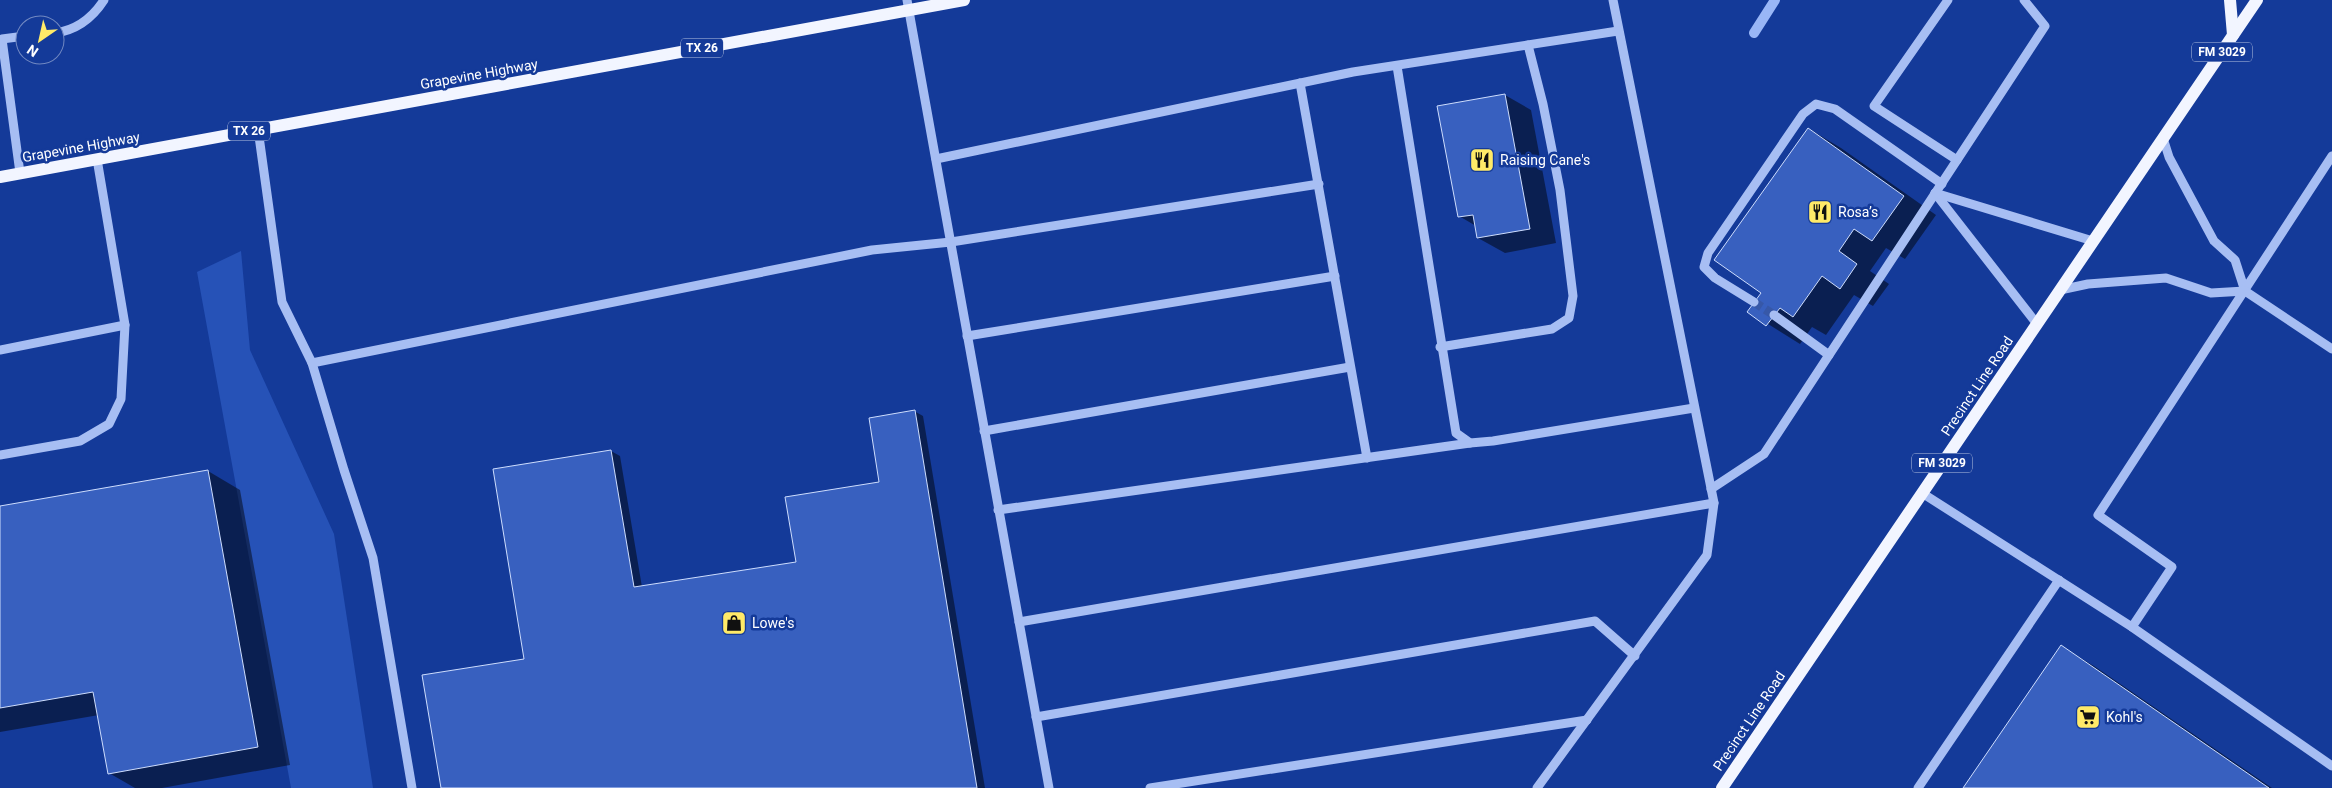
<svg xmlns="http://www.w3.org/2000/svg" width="2332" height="788" font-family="Roboto,sans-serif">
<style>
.green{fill:#2652b7}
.shadow{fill:#0007}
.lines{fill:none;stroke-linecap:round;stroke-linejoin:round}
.stream{stroke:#99b6f6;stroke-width:10}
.building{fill:#3860bf;stroke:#ceddfd}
.minor-tunnel{stroke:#3758a8;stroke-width:9;stroke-dasharray:9 4.5;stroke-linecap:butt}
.minor{stroke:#a7bef3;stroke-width:9}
.major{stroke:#f2f5ff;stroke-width:12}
.labels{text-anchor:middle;stroke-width:5;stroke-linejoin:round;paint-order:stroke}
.shield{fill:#143a99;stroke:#b8c4e0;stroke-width:1}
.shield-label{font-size:12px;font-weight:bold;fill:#fff}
.street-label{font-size:14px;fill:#fff;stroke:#143a99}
.poi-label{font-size:14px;fill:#fff;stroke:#143a99;text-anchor:start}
</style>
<rect width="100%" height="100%" fill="#143a99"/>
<polygon class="green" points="241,251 250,350 334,534 373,788 291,788 197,272"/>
<g class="shadow">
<polygon points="1505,95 1531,110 1556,243 1505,253 1478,238 1476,226 1459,216"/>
<polygon points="1809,129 1841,148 1936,215 1905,259 1886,248 1870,271 1889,284 1873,306 1854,295 1826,335 1812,327 1800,344 1749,312 1763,292"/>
<polygon points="914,411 923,416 985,788 442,788 525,660 611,451 620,456 642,587 797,563 881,483"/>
<polygon points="208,471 240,490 290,765 162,788 135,788 109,773 99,715 0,732 0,507"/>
<polygon points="2061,647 2094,666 2272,788 1964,788"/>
</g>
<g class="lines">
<polyline class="stream" points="1754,33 1775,0"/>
</g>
<g class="building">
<polygon points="1505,94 1530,229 1477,238 1473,215 1458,217 1437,106"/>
<polygon points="1808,128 1904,196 1872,241 1854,229 1839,251 1857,264 1840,289 1822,276 1793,317 1780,308 1766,326 1747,312 1761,293 1714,260"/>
<polygon points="915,410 977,788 441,788 422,675 524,659 493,469 611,450 634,587 796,562 785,497 879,482 869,418"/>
<polygon points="208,470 258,747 108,774 93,692 0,708 0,506"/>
<polygon points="2061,645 2269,788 1963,788"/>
</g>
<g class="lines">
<polyline class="minor-tunnel" points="1754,302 1774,315"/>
<g class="minor">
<polyline points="907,0 1049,788"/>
<polyline points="1948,0 1874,106 1957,160"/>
<path d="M55,33C77,30 93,17 104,0"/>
<polyline points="1397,66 1456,433 1470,443 1493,441 1694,408"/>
<polyline points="1300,83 1367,458"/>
<polyline points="258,129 282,302 312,363 344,470 373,558 412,788"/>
<polyline points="2163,138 2169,157 2214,241 2235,260 2245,291"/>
<polyline points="2332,156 2098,515 2172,567 2132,627 2332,766"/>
<polyline points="936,159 1353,72 1618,31"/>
<polyline points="20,173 2,39 25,36"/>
<polyline points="1935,193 2037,324"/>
<polyline points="1935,193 2093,241"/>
<polyline points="2060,290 2088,284 2166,278 2211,293 2245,291 2332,349"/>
<polyline points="1754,302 1715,278 1704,267 1708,253 1803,114 1816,104 1835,109 1942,184"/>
<polyline points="1774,315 1829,355"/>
<polyline points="967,336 1335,276"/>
<polyline points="1440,347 1552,329 1569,318 1573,296 1560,190 1543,104 1528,45"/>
<polyline points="0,350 125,325"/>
<polyline points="312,363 872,250 951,242 1319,184"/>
<polyline points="984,431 1350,367"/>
<polyline points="0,455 80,441 109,424 121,399 125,325 97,159"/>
<polyline points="1711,489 1764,454 2045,26 2024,0"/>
<polyline points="1922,493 2132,627"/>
<polyline points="998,510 1470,443"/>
<polyline points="1019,622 1714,503"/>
<polyline points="1036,717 1595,621 1635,656"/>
<polyline points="1150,788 1587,720"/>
<polyline points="1537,788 1707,555 1714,503 1613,0"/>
<polyline points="1918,788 2059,580"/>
</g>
<g class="major">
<polyline points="2230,0 2233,35"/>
<polyline points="0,177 964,0"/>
<polyline points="1722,788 2257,0"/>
</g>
</g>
<defs>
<symbol id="restaurant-square" viewBox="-11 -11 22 22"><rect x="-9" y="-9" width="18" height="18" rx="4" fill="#ffea68" stroke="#143a99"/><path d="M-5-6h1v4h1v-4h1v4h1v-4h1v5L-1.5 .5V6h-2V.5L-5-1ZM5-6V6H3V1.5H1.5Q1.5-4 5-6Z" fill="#111"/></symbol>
<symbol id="shop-square" viewBox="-11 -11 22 22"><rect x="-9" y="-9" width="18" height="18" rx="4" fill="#ffea68" stroke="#143a99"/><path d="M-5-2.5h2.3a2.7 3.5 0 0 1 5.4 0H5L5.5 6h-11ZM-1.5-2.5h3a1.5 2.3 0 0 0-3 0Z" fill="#111"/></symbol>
<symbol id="supermarket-square" viewBox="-11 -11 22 22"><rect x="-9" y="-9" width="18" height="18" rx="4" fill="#ffea68" stroke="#143a99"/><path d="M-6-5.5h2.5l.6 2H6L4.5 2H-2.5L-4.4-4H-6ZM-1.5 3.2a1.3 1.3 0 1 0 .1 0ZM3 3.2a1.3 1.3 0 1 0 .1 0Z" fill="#111"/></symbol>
</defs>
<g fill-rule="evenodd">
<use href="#restaurant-square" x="1468" y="146" width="28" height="28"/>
<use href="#restaurant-square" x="1806" y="198" width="28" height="28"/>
<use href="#shop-square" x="720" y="609" width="28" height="28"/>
<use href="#supermarket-square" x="2074" y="703" width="28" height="28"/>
</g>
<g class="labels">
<g class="shield">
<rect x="681" y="38.5" width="42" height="19" rx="4"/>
<rect x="2192" y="42.5" width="60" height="19" rx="4"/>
<rect x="228" y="121.5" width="42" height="19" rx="4"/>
<rect x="1912" y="453.5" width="60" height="19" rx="4"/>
</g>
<g class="shield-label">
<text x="702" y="52">TX 26</text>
<text x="2222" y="56">FM 3029</text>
<text x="249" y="135">TX 26</text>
<text x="1942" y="467">FM 3029</text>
</g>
<g class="street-label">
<text transform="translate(479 74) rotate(-10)" y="5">Grapevine Highway</text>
<text transform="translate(81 147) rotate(-10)" y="5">Grapevine Highway</text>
<text transform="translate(1977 386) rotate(-56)" y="5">Precinct Line Road</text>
<text transform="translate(1749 721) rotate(-56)" y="5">Precinct Line Road</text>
</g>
<g class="poi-label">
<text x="1500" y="165">Raising Cane's</text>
<text x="1838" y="217">Rosa’s</text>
<text x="752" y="628">Lowe's</text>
<text x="2106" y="722">Kohl's</text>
</g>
</g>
<g transform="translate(40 40) rotate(214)"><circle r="24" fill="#143a99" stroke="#7289c2"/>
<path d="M0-4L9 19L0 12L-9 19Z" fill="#ffea68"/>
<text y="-8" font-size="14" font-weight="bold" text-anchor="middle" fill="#ffffff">N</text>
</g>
</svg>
